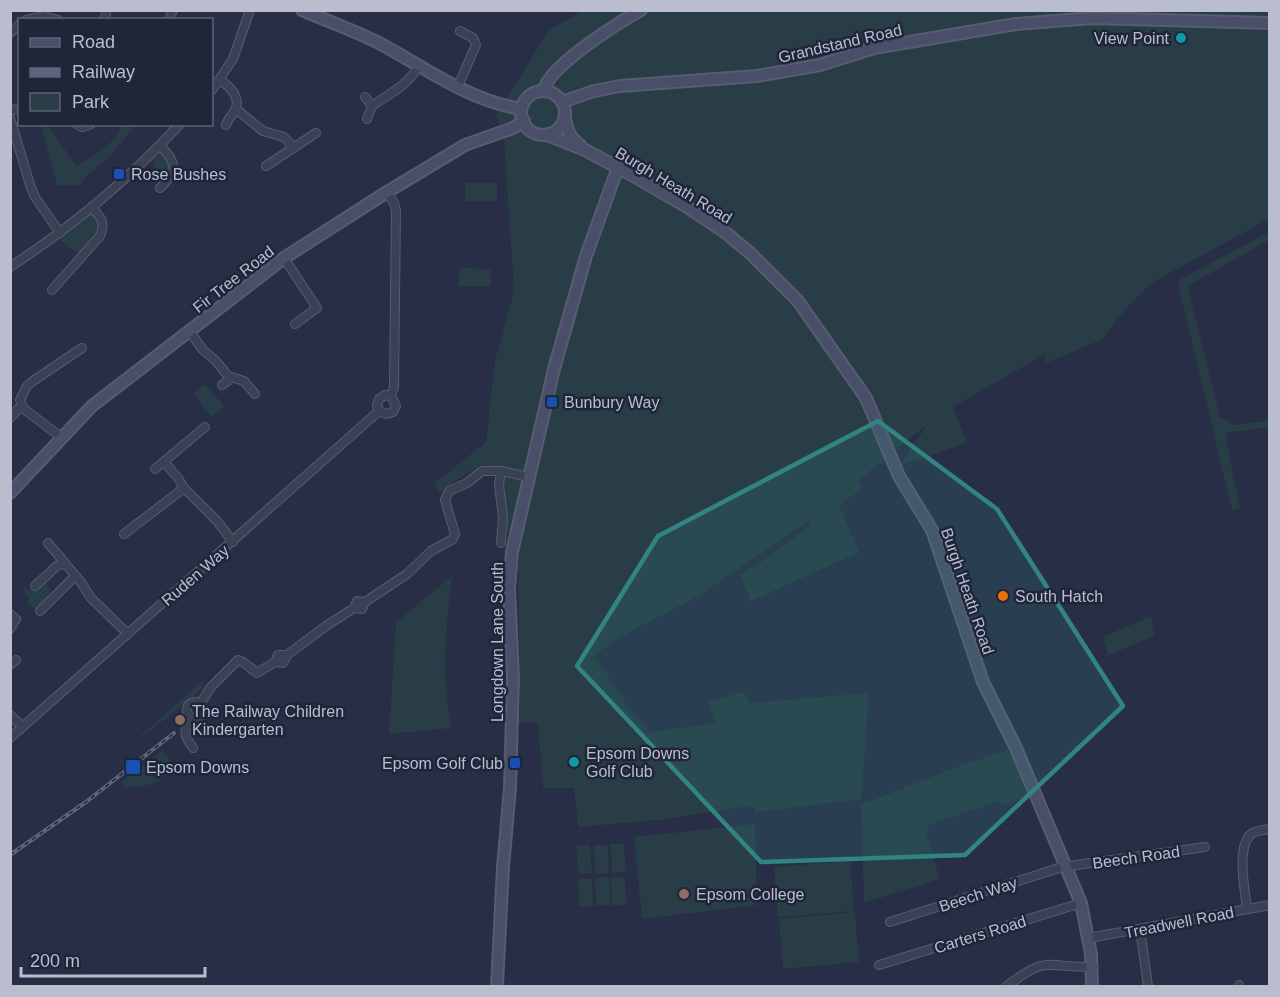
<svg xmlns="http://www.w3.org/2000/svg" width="1280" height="997" font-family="Arial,sans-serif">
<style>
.green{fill:#293d46}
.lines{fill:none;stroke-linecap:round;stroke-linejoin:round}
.street-casing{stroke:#575c6f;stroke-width:10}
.secondary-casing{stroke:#575c6f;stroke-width:14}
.street{stroke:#3b4155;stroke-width:8}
.secondary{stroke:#494f68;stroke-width:10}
.rail-casing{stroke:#5d647c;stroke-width:4}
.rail{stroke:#20263a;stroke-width:1.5;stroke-dasharray:4.5;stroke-linecap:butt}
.marked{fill:#318481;fill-opacity:0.2;stroke:#318481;stroke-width:4.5;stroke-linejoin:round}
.culture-dot{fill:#0f9aa8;stroke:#20263a;stroke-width:2}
.transit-dot{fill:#1a4fb4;stroke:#20263a;stroke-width:2}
.food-dot{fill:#e8710a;stroke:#20263a;stroke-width:2}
.education-dot{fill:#8d6e63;stroke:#20263a;stroke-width:2}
.labels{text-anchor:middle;stroke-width:5;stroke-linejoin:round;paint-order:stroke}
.poi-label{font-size:16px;fill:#b9bdce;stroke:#20263a;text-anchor:start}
.street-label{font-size:16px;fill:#b9bdce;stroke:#20263a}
</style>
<rect width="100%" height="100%" fill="#272e45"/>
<g class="green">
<polygon points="582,11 1269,11 1269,219 1153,282 1128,306 1101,340 1046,363 1044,355 953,407 967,443 899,466 927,425 885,458 886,461 877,465 857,481 862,489 839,505 859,552 751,601 740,575 766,559 810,526 811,519 700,595 622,636 594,655 634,715 638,718 650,732 716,723 708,701 744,692 750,703 869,693 861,799 755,812 753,805 668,819 578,827 574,788 543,788 538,722 516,724 520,709 518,572 492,467 480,465 438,493 435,483 486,442 495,360 514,291 504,139 496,115 549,30"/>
<path d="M41,125H47L77,166C91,157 118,143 121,125H136L110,156L81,181V185H57Z"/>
<polygon points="160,146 171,159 169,179 155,176 154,162 149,156"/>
<rect x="465" y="183" width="32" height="18"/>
<polygon points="92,208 103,225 82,256 55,237"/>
<polygon points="1269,232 1269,240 1188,286 1220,418 1224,418 1233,425 1269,421 1269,427 1225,433 1240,509 1232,510 1178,283 1179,280"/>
<polygon points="459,268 491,269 491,286 459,286"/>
<polygon points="205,384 224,406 212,417 193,394"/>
<path d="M452,576C446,629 441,676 452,728L389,734L396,622Z"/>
<polygon points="46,582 51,591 47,595 50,599 34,609 27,603 30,599 22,591 26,587 29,590 36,591"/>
<polygon points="1151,616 1155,636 1108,655 1103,637"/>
<polygon points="202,681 205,685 195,695 124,751"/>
<polygon points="1009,750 1030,795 1009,804 996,802 928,825 927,837 940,879 864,903 861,805 952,769"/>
<path d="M162,751L174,765C159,787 148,785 124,788L122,781Z"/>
<polygon points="755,824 757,905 642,919 634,837"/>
<polygon points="624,844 626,872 612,873 610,844"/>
<polygon points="590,845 592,873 578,874 576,846"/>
<polygon points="594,845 608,845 609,873 595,873"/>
<polygon points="850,861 854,911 778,917 774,867"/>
<polygon points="609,877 610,905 596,906 595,878"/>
<polygon points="611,877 625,877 626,905 612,905"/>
<polygon points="592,878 593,906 579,907 578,879"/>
<polygon points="855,912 859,962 783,969 779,919"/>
</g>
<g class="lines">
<defs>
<g id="street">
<polyline points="26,20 44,16 58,20"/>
<polyline points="104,20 107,10"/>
<polyline points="169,20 173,10"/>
<polyline points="10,33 20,24"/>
<path d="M220,80C229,86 240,95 236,108C234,114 228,118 226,125"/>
<polyline points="457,88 476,45 473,38 460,31"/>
<polyline points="212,90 233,59 250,10"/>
<path d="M365,97L372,106C389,94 407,86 418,67"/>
<polyline points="236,109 263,131 284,137 293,147"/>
<polyline points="10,110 20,109"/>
<polyline points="10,118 31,188 35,197 60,233"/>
<polyline points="367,119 372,106"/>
<polyline points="77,124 82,127 91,124"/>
<path d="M160,146C178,162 177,172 160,188"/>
<polyline points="266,166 316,133"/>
<polyline points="387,192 394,203 396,211 394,387 391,396"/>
<polyline points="284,258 317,308 295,324"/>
<path d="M10,267C73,226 129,179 180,124"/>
<path d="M52,290L100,236C106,223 101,217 92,208"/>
<polyline points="190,332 203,350 215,360 228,376 244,381 255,394"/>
<polyline points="222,385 228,381 228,376"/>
<polyline points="379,411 386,414 393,412 396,406 391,396"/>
<polyline points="379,411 377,405 379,399 385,395 391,396"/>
<polyline points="10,418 21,406"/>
<polyline points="61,437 24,409 20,400 27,386 33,381 82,348"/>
<polyline points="164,462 178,478 184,488"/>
<polyline points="155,469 205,427"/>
<polyline points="124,534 184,488 217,521 233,542"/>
<polyline points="48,543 80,581 91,598 128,634"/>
<polyline points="501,543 503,518 499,485 501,471"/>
<polyline points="35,586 58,565 65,564"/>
<polyline points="354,608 362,609 365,602 407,574 431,551 453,539 455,534 445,500 449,491 467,483 482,471 501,471 529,477"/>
<polyline points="40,611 75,576"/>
<polyline points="10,614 16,619 10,629"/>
<polyline points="275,662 283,663 287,655 326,626 354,608 357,601 365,602"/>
<polyline points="10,665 16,660"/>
<circle cx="195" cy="710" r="8"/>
<polyline points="200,704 211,687 238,660 243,662 257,673 275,662 278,655 287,655"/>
<polyline points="10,715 23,727"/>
<polyline points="10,738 379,411"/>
<path d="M193,748C183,733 182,732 194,718"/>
<path d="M1247,909C1245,890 1236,848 1251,834C1256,830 1263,830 1270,829"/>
<polyline points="890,922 1062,867 1205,847"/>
<polyline points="1140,929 1148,986"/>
<polyline points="1089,938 1270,905"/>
<polyline points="879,965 1081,903"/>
<polyline points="1239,985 1239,986"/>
<path d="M1007,986C1048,954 1047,968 1093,967"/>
</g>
<g id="secondary">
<path d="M302,10C327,21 354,30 379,43C426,68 467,100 521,109"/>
<path d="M544,90C549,66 618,23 641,10"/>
<circle cx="543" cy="113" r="22"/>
<polyline points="562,102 594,91 620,86 757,76 820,65 874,48 1016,24 1092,18 1270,23"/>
<path d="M565,119C568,132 570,138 581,146"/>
<polyline points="547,135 585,150 630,174 687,207 726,233 750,253 798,301 866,398 899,476 932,530 983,682 1016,748 1081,903 1091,954 1092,986"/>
<polyline points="10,493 92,406 284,258 387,192 465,145 513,128 524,121"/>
<polyline points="497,986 503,867 510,788 513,678 509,588 512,552 554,369 586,256 618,167"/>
</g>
</defs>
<use href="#street" class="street-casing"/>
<use href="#secondary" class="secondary-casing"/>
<use href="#street" class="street"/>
<use href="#secondary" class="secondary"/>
<defs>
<polyline id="rail" points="10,855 86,802 174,733"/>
</defs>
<use href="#rail" class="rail-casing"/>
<use href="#rail" class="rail"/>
</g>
<path class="marked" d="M878,421L997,509L1123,706L965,855L761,862L577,666L658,536Z"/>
<g class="culture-dot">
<circle cx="1181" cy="38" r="6"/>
<circle cx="574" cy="762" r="6"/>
</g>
<g class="transit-dot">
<rect x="113" y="168" width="12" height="12" rx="3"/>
<rect x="546" y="396" width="12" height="12" rx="3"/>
<rect x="509" y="757" width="12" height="12" rx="3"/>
<rect x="125" y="759" width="16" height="16" rx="3"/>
</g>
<circle class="food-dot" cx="1003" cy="596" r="6"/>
<g class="education-dot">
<circle cx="180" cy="720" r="6"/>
<circle cx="684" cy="894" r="6"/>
</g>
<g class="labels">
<g class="poi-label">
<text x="1169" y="44" text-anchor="end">View Point</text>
<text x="131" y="180">Rose Bushes</text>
<text x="564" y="408">Bunbury Way</text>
<text x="1015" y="602">South Hatch</text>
<text x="192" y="717">The Railway Children<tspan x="192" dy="18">Kindergarten</tspan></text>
<text x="586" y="759">Epsom Downs<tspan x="586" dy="18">Golf Club</tspan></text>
<text x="503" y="769" text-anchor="end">Epsom Golf Club</text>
<text x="146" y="773">Epsom Downs</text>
<text x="696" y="900">Epsom College</text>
</g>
<g class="street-label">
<text transform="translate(840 43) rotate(-13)" y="6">Grandstand Road</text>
<text transform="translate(674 185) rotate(31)" y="6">Burgh Heath Road</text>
<text transform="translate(233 279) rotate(-38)" y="6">Fir Tree Road</text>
<text transform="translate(195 575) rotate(-41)" y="6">Ruden Way</text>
<text transform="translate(968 591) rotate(71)" y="6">Burgh Heath Road</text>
<text transform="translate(497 642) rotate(-90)" y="6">Longdown Lane South</text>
<text transform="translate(1136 857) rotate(-8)" y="6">Beech Road</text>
<text transform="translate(978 894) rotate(-18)" y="6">Beech Way</text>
<text transform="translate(1179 922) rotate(-11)" y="6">Treadwell Road</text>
<text transform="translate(980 934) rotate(-17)" y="6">Carters Road</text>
</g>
</g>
<rect width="1280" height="997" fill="none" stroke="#b9bdce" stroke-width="24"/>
<rect x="18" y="18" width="195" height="108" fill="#20263a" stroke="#5d6275" stroke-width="1.5"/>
<rect x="30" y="38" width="30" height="9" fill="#494f68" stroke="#5d6275" stroke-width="1.5"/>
<text x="72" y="48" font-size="18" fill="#b9bdce">Road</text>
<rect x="30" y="68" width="30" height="9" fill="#5d647c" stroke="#5d6275" stroke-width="1.5"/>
<text x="72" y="78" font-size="18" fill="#b9bdce">Railway</text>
<rect x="30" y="93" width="30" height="18" fill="#293d46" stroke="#5d6275" stroke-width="1.5"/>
<text x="72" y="108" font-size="18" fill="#b9bdce">Park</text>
<path d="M21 967v9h184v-9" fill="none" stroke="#b9bdce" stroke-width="3"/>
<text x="30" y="967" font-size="18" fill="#b9bdce" stroke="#20263a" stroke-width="4.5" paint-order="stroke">200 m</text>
</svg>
